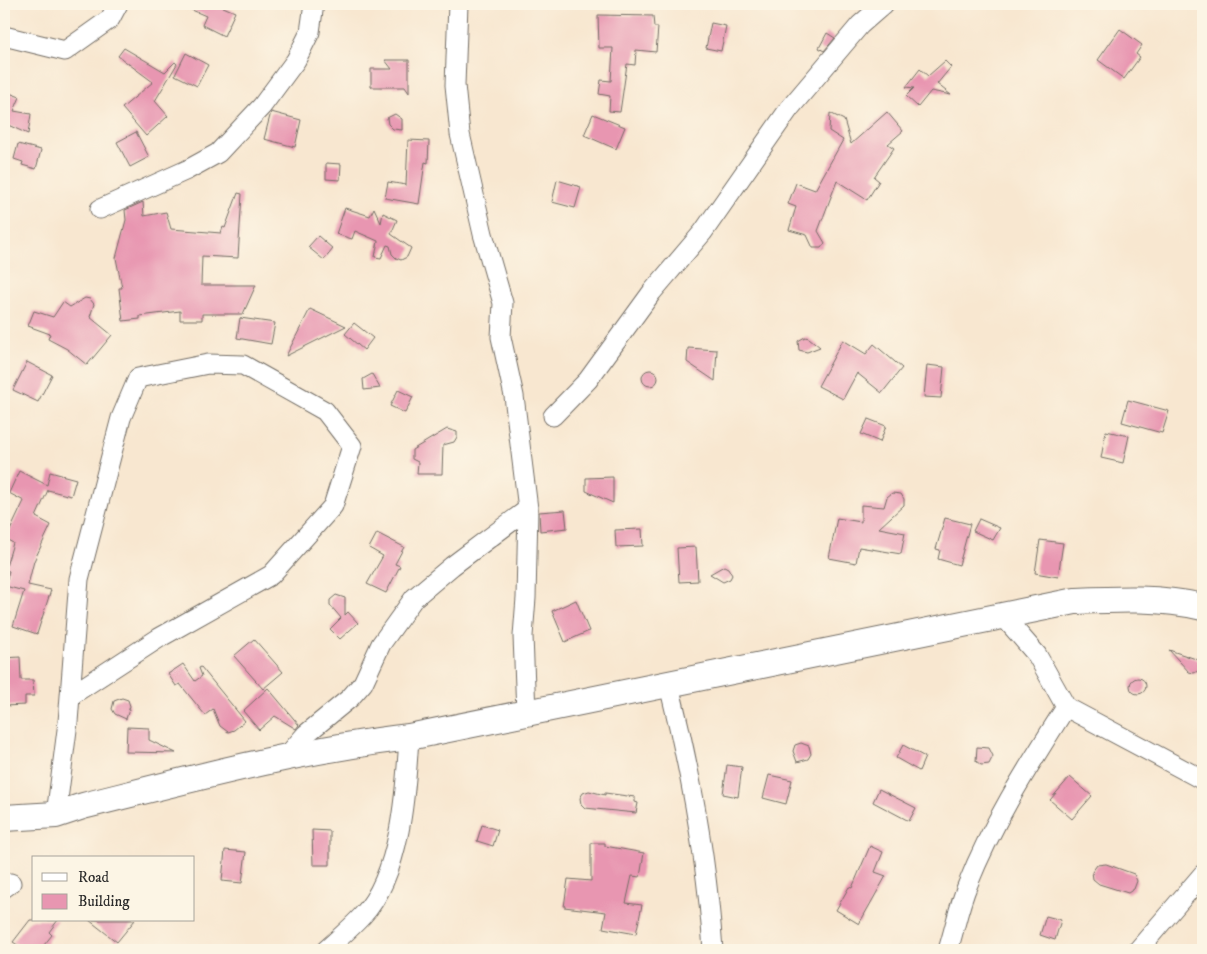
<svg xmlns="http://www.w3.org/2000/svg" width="1207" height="954" font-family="'IM FELL DW Pica',serif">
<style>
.building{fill:#e896b1}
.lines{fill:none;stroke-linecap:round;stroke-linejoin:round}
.street-casing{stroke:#736d65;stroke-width:21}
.secondary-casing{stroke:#736d65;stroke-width:28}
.street{stroke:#fff;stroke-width:19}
.secondary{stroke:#fff;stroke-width:26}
</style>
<rect width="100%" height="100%" fill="#fcf5e5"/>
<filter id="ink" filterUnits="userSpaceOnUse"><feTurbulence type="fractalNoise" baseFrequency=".02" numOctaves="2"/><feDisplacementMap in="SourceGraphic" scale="10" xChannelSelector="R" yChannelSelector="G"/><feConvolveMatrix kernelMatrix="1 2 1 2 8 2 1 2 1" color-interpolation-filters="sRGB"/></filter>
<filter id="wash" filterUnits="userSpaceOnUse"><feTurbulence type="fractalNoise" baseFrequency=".0096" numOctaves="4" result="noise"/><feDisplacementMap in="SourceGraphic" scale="20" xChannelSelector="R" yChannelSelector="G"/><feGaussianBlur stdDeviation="1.12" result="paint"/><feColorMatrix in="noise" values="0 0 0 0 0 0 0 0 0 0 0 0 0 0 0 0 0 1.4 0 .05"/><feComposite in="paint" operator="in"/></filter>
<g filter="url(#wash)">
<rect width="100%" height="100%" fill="#f8e7d0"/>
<g id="blocks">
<g class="building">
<polygon points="178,4 216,4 235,12 224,36 202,25 206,16"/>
<polygon points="598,15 653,16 654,27 658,27 656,52 636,50 635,65 627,64 620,112 609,111 610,96 599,94 601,80 611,81 613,48 599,48"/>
<polygon points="711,23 726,26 721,51 706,48"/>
<polygon points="1120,29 1142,45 1136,54 1140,57 1124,79 1098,60"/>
<polygon points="827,33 835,38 824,51 819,48"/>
<polygon points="124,48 165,72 175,62 177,64 155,101 168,116 146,136 122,108 153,82 118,56"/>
<polygon points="186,53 208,65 197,86 175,75"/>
<polygon points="385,60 409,60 409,93 405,87 371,87 371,69 392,69"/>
<polygon points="945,61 951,67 937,84 951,95 931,91 918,107 906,96 914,88 906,87 920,69 928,76"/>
<polygon points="4,91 20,97 14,111 31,114 28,134 8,125 4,136"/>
<polygon points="271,112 301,120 295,147 264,139"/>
<polygon points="887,112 903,131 888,144 894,148 874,177 879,181 867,200 837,181 818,231 825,243 821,248 813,248 807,235 789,230 796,207 788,204 796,183 815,190 843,140 829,131 830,113 844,120 851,144"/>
<polygon points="395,114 402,119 402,130 393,129 388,124 387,118"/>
<polygon points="593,114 625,127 616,149 584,135"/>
<polygon points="136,132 149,157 130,167 117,142"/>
<polygon points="408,140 429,141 428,163 425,162 419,204 385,198 388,182 406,185"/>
<polygon points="18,144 41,150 36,169 22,165 23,162 14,159"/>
<polygon points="326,163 341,164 340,180 326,179"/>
<polygon points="557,180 581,187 575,208 552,202"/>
<polygon points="238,193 242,194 238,258 202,256 201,285 256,285 243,314 202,314 202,320 180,320 180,311 140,316 140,319 123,321 119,288 122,288 116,258 126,220 125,210 143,202 144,216 166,212 171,229 221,233 223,227 225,228"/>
<polygon points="345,208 370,216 374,208 381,223 383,213 397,220 391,234 411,248 407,257 401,260 396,258 392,254 390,246 387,245 381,258 375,257 378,241 355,231 352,239 336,234"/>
<polygon points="318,236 333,249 324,260 308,247"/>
<polygon points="85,298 90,299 94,304 90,317 112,335 87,365 67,349 48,339 50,334 28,326 34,311 53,317 63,302 70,307"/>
<polygon points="310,309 346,326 286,356"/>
<polygon points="240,318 275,323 271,344 237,338"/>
<polygon points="354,323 373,338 364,350 345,334"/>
<polygon points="805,337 809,338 820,347 807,352 799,350 798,341"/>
<polygon points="843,340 866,354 874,344 902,368 882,393 857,373 843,399 818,386"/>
<polygon points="688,348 717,350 715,381 687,362"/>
<polygon points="27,362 52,375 38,402 13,390"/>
<polygon points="927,365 944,367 941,398 924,397"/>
<circle cx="650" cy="378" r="8"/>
<polygon points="372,374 380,388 364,390 363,379"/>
<polygon points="398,390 413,397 405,413 390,406"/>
<polygon points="1128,400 1169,411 1162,433 1122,422"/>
<polygon points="868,419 886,426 880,442 861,434"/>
<polygon points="447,429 457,432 457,437 454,442 443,445 442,474 417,474 418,462 412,459 412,450"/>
<polygon points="1106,431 1129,436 1123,463 1101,458"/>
<polygon points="19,471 47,485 50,472 76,479 71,496 48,490 36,517 51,525 34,561 28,585 51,590 37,634 13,626 24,591 5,586 9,571 5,570 13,543 6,539 24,501 9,493"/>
<polygon points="613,477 613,503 586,491 586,478"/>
<polygon points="892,493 901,494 904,499 904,505 879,528 905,533 901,554 859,547 856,563 829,558 837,518 861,522 861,505 884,507 887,497"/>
<polygon points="565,510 567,528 540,531 539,512"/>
<polygon points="945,518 970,524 959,565 938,559 940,550 936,549"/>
<polygon points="979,519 1000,528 993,540 973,531"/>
<polygon points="642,529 643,546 616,547 615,530"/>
<polygon points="377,533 404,547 395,564 400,566 386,593 367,584 383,556 369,548"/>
<polygon points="1040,540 1063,543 1058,577 1035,573"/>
<polygon points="696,547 698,581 679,582 677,548"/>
<polygon points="724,566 728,568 732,575 730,579 723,582 710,574"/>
<polygon points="336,595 345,598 345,615 348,612 358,623 340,639 330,629 341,618 330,605 330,600"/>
<polygon points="576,600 589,631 565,642 552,611"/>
<polygon points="254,639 283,672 263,689 234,656"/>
<polygon points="1169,650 1196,659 1201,662 1200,670 1194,673 1189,672"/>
<polygon points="20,657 21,680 33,680 34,696 25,696 25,705 4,706 4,658"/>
<polygon points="183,664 195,681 202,676 199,668 201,667 245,721 234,730 228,732 220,726 213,709 205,715 180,684 176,686 168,674"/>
<circle cx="1138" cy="686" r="8"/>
<polygon points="268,688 299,725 296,729 275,716 259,730 243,711"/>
<polygon points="122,698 128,700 130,706 126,719 115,714 112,709 114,701"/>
<polygon points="127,727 149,728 149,740 176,753 126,752"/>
<polygon points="801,743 809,746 811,754 808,759 797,762 793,751 795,745"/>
<polygon points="903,745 925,757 919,771 896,758"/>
<polygon points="977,747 989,748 993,756 989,764 981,765 976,761"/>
<polygon points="727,765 742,767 738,797 723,794"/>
<polygon points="769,775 792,780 786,804 763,798"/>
<polygon points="1070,777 1092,796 1072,819 1050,800"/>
<polygon points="879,789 916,808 909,821 873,802"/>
<polygon points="589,791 605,795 605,793 635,797 635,802 638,803 636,813 585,808 581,804 580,798 583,793"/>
<polygon points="482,825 498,830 493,846 477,841"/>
<polygon points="312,830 330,831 330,865 313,865"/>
<polygon points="591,843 605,843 605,846 644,853 640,877 632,876 626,903 642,905 636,934 603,928 606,912 564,907 568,879 591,881"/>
<polygon points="870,846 883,852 875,872 886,876 859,924 836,910 849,887 852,888"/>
<polygon points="225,850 246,852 242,883 222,881"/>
<polygon points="1106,864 1134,874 1137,881 1134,889 1128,893 1099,884 1093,879 1092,872 1097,865"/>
<polygon points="1046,916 1061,920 1055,940 1040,935"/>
<polygon points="30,920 58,920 49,932 52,935 40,950 25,950 13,942"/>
<polygon points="89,920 135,920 117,942"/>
</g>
</g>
</g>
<g filter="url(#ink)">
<use href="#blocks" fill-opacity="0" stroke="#736d65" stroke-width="1"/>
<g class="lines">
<defs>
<g id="street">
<polyline points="458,4 455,85 460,134 483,234 503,303 501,337 514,396 528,509 526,598 523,636 526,713"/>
<polyline points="4,36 65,51 110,19 118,4"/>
<polyline points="100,209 187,170 218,153 262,106 296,60 310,32 314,4"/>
<polyline points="553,416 588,380 652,292 703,232 789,109 860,25 884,4"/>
<polyline points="1004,617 1037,655 1066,707 1203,780"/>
<path d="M669,685C691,773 707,860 713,950"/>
<polyline points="287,756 306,734 350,698 363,683 381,644 414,598 452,566 528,509"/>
<polyline points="56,815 68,722 79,579 121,418 138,378 208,364 243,365 325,411 352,446 333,506 271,575 159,638 70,696"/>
<polyline points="4,888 11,883"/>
<path d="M326,950C338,939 351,928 362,916C401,875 406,790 409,737"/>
<path d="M948,950C955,928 959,905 968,884C993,821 1030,764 1066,707"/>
<polyline points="1138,950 1203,874"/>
</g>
<path id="secondary" d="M4,818L56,815L83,806C191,779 298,750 409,737L1075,601C1119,599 1160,597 1203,607"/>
</defs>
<use href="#street" class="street-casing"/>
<use href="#secondary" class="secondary-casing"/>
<use href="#street" class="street"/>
<use href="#secondary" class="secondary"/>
</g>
</g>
<rect width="1207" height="954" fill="none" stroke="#fcf5e5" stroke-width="20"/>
<rect x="32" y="856" width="162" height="65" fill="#fcf5e5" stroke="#a8a49b"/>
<rect x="42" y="873" width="25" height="8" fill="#ffffff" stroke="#a8a49b"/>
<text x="78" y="882" font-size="15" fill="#2b2b2b">Road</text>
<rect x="42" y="894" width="25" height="15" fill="#e896b1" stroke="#a8a49b"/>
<text x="78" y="906" font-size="15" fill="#2b2b2b">Building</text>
</svg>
